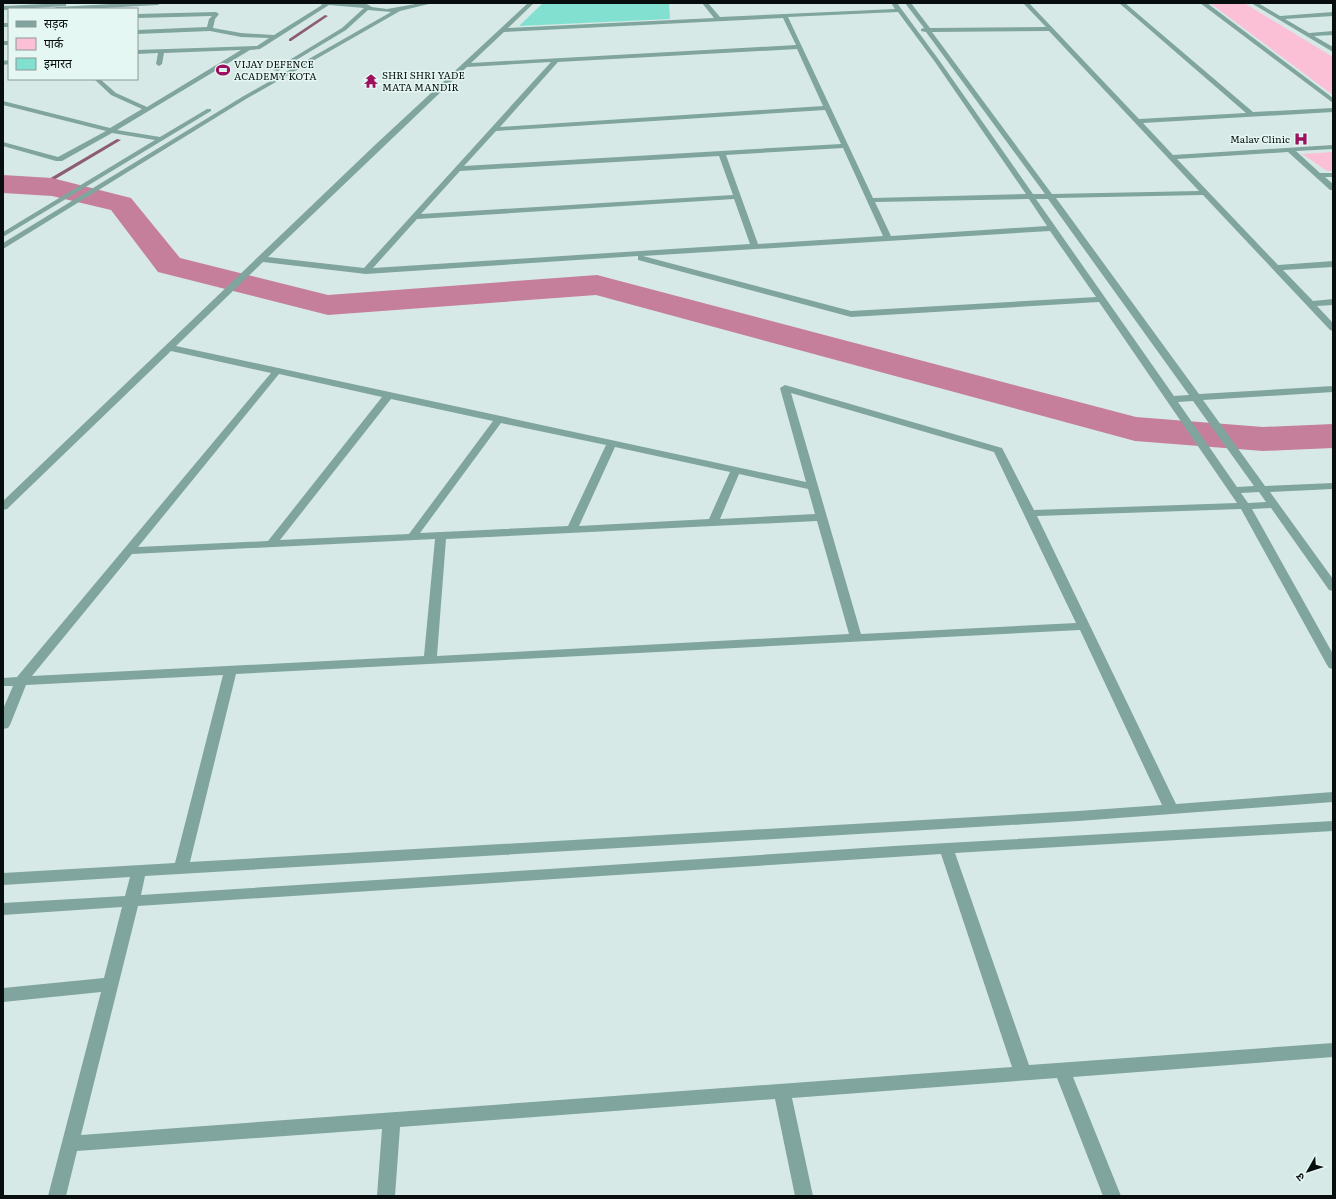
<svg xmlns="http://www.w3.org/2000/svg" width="1336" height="1199" font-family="Literata,'Noto Sans Devanagari',serif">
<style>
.green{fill:#fbbfd6}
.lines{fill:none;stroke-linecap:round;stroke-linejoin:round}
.stream{fill:#8c5d70;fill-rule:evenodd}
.river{fill:#c57f9b;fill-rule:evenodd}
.building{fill:#82e0d1}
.minor{fill:#80a59e;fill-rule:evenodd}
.labels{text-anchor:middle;stroke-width:3;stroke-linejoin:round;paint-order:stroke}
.far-poi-label{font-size:10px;fill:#080e0d;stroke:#e5f7f3;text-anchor:start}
</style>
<rect width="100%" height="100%" fill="#d7e9e6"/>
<g class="green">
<polygon points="1210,3 1244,3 1333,57 1333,95"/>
<polygon points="1333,152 1333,171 1327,171 1302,154"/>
</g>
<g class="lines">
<g class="stream">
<polygon points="325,15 328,16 291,41 289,41 289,39"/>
<polygon points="117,139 121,140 42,187 37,186"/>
</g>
<polygon class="river" points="3,175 52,178 131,198 180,258 328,295 597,275 1136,417 1263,427 1333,424 1333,448 1263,451 1135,441 596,295 328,315 158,272 111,210 52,196 3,193"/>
</g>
<polygon class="building" points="543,3 669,3 670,19 519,26"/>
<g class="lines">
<g class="minor">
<polygon points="64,3 66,4 66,6 3,10 3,6"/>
<polygon points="130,3 161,3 158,5 85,9 53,9 56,7"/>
<polygon points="319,3 365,3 372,7 387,9 421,3 433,3 400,11 246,99 3,249 3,243 242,97 391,12 368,10 346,30 278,71 273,70 342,28 364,8 329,5 260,49 250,50 117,130 160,137 207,109 211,109 211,111 3,237 3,232 155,140 112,133 62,161 56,161 3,146 3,142 58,157 106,131 3,105 3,101 110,128 142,109 111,95 94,79 100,79 116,93 147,107 241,50 164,53 162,64 159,66 156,64 158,53 137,54 137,50 257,46 269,38 241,37 210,31 137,34 137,30 207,27 209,19 212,16 137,18 137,14 216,12 219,14 215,19 213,28 241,33 274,35 322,5"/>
<path d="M528,3H534L508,28L714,18L702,3H708L720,17L895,9L891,3H897L939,60L1033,194H1045L926,32L921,31V29L924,28L905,3H911L930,28L1046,27L1023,3H1029L1139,119L1246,113L1119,3H1125L1253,112L1333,108V112L1143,123L1173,155L1333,145V149L1296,151L1320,173H1333V177H1325L1333,184V190H1330L1288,152L1177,159L1278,265L1333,261V267L1283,270L1313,301L1333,299V305L1317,306L1333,323V331L1330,330L1203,195L1056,198L1199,394L1333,386V392L1203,400L1265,486L1333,483V489L1270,492L1333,579V591L1329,590L1271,508L1252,509L1333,654V669L1329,668L1327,665L1241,509L1037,516L1176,804L1333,792V802L1078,821L145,876L141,895L549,869L894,846L1333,821V831L955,853L1029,1065L1333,1043V1057L1073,1077L1121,1196H1103L1057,1078L792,1098L813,1196H795L775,1099L400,1127L395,1196H377L382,1129L77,1151L66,1196H48L101,992L3,1002V988L104,978L122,907L3,915V903L125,896L130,877L3,885V873L175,863L223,675L26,685L10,725L8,728L3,729V709L13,686H3V678L17,677L271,373L171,351L7,509L3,510V501L375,145ZM898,12L935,62L1026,194L873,198L788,17ZM783,18L796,45L471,63L504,32ZM1049,31L1199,191L1052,194L932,32ZM797,49L823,106L500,127L558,62ZM551,62L364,268L268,257L467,67ZM825,110L841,144L464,166L496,131ZM843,148L883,236L758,244L726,155ZM719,156L733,195L421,214L460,171ZM734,199L750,244L373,268L417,219ZM1029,199L1047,226L891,236L875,202ZM1036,199H1048L1189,395L1174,396ZM1050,231L1096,297L851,311L643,256ZM638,256V260L851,317L1099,302L1237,503L1034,510L1002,448L785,385L780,388L806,482L176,346L263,262L366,274ZM279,374L382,397L268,541L138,547ZM791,393L994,452L1076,623L861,634ZM391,399L493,421L409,534L280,540ZM1193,401L1254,486L1237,487L1178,402ZM501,423L606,445L568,526L420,533ZM615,447L730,472L709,519L579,526ZM739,474L808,489L815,514L720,519ZM1259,492L1266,502L1248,503L1241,493ZM817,521L849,634L437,656L446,539ZM435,539L424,656L32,676L132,554ZM1080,630L1162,805L1078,811L190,862L236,674ZM941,854L1012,1067L81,1135L138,906Z"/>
<polygon points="1200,3 1207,3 1333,98 1333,103"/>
<polygon points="1251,3 1258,3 1280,16 1333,12 1333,16 1285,19 1309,33 1333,31 1333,35 1314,36 1333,47 1333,52"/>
<rect x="3" y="23" width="6" height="4"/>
<rect x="3" y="41" width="6" height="4"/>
<polygon points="9,60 9,64 3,65 3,61"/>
</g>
</g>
<defs>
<symbol id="stadium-bare" viewBox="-9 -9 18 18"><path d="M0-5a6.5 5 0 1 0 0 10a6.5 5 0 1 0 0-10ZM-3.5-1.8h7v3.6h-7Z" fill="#9c105f" stroke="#e5f7f3" stroke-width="2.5" paint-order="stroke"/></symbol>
<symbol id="temple-bare" viewBox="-9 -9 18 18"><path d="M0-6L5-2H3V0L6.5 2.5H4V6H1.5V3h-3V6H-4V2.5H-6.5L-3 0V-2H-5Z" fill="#9c105f" stroke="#e5f7f3" stroke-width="2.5" paint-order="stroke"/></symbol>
<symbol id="hospital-bare" viewBox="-9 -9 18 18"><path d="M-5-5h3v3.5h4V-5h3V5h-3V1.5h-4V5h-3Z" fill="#9c105f" stroke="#e5f7f3" stroke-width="2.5" paint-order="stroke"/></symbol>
</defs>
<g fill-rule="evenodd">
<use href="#stadium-bare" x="213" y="60" width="20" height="20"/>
<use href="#temple-bare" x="361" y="71" width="20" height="20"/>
<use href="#hospital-bare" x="1291" y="129" width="20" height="20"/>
</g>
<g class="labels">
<g class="far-poi-label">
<text x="234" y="68">VIJAY DEFENCE<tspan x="234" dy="12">ACADEMY KOTA</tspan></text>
<text x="382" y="79">SHRI SHRI YADE<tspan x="382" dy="12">MATA MANDIR</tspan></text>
<text x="1290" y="143" text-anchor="end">Malav Clinic</text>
</g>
</g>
<rect width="1336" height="1199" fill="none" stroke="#080e0d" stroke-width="8"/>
<rect x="8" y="8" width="130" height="72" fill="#e5f7f3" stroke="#8d9a97"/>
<rect x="16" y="21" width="20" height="6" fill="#80a59e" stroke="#8d9a97"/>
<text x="44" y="28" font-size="12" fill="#080e0d">सड़क</text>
<rect x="16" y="38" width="20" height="12" fill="#fbbfd6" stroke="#8d9a97"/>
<text x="44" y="48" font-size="12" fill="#080e0d">पार्क</text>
<rect x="16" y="58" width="20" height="12" fill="#82e0d1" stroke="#8d9a97"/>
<text x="44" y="68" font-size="12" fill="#080e0d">इमारत</text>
<g transform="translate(1308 1171) rotate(231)" stroke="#e5f7f3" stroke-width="3" paint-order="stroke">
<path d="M0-3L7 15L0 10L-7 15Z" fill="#080e0d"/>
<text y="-6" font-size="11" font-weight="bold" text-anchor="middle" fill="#080e0d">उ</text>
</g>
</svg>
